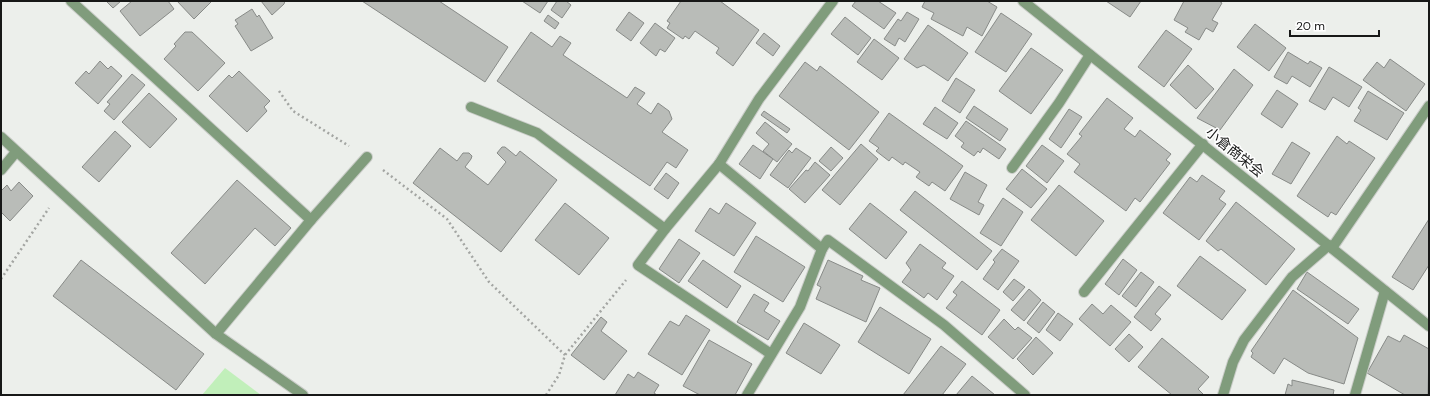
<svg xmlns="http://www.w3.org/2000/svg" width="1430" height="396" font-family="'DM Sans','Noto Sans JP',sans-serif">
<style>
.green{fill:#c1efba}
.building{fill:#b9bcb8;stroke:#888b88}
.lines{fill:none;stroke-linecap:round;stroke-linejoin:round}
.minor-casing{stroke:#cacdc9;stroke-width:12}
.path{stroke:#a3a5a2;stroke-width:2.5;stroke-dasharray:2 3;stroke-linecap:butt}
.minor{stroke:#809c7c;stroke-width:10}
.labels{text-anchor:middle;stroke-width:3;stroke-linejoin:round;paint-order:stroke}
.street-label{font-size:14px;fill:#171817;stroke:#fff}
</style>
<rect width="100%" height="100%" fill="#ecefeb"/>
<polygon class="green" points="225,368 261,395 202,395"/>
<g class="building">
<polygon points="106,1 121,1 113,8"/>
<polygon points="132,1 168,1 174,9 140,36 120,11"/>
<polygon points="177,1 212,1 194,19"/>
<polygon points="261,1 285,1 284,4 272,15"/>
<polygon points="362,1 439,1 508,47 485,82"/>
<polygon points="522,1 548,1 540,13"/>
<polygon points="557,1 566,1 571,5 562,18 551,10"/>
<polygon points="681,1 720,1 759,30 733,66 716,53 719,48 695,31 689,39 685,36 683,39 667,28 670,23 667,21"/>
<polygon points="856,1 878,1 896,13 884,29 852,6"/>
<polygon points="925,1 987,1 997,7 982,36 967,27 963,36 931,19 934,13 922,7"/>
<polygon points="1106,1 1141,1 1130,17"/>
<polygon points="1184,1 1219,1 1222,3 1212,20 1218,23 1213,32 1206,28 1199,40 1185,32 1188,28 1174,20"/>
<polygon points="252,9 257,17 259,15 273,38 251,51 235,26 238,24 235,20"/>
<polygon points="629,12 644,23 631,41 616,30"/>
<polygon points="907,12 919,19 905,42 899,38 895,46 884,39 898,19 901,21"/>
<polygon points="1001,13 1032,34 1006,72 975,52"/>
<polygon points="548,15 559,23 555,29 544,21"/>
<polygon points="845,17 871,38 858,55 831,34"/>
<polygon points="655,23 675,38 665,52 660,49 656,56 640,43"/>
<polygon points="1255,24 1286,48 1269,71 1237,47"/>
<polygon points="928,25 968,53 948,81 924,65 917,68 904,59"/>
<polygon points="1166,30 1192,49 1164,87 1138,67"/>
<polygon points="185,32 192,32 225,63 198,91 164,59 176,46 174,44"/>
<polygon points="531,32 552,47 560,36 571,43 563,55 627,98 635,87 645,93 637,104 651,114 658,103 669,111 672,119 662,132 688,150 676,168 667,162 650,186 497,81"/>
<polygon points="764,33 780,46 773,56 756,43"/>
<polygon points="874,39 899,58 882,80 857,62"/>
<polygon points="1031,48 1063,70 1031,114 999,91"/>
<polygon points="1288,52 1308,64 1310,61 1322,68 1310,87 1292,76 1287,84 1274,77"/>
<polygon points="1390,59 1425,84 1406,111 1363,80 1377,62 1384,68"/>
<polygon points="100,61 108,69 111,66 122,76 98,104 75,83 86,71 89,74"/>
<polygon points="805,62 817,71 820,66 879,112 849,150 779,96"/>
<polygon points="1188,65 1214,89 1196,109 1170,85"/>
<polygon points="1329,67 1362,87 1349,107 1333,97 1325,110 1309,101"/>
<polygon points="1234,69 1253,85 1220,130 1197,118"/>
<polygon points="239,71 270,101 264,107 267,111 247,132 209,96 229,75 232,78"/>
<polygon points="132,74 145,85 114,120 104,111 110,104 107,102"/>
<polygon points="956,78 975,90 960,113 942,101"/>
<polygon points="1277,90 1298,104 1282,128 1261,114"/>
<polygon points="1368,91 1404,113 1387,140 1354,121 1361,110 1358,108"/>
<polygon points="149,93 177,119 150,148 122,122"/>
<polygon points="1107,98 1133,118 1124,129 1135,137 1140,130 1171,154 1166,160 1170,163 1140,202 1135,198 1126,211 1074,172 1080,164 1067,154 1082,136 1079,134"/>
<polygon points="974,106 1008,129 1000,141 966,118"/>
<polygon points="935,107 958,123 947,139 923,124"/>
<polygon points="1069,109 1082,117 1061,148 1049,139"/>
<polygon points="764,111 790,129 787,133 761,115"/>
<polygon points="889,113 963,166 945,191 932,182 929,186 916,177 920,172 905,162 903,165 892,157 889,161 876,151 879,148 869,141"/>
<polygon points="966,121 1006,149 999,159 983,148 980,153 978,151 974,156 961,147 964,143 955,136"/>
<polygon points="765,122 792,144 777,162 763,151 769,144 756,133"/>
<polygon points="115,131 131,146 99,182 82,167"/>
<polygon points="1337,136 1347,144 1349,141 1375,158 1336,215 1331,212 1328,217 1297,196"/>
<polygon points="1292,142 1310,153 1291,184 1272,174"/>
<polygon points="861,144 878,159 840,205 822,190"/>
<polygon points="753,145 773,159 760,179 739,164"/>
<polygon points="1042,145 1064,161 1047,183 1026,166"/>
<polygon points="502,147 505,147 516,156 520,151 557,180 501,252 413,183 440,148 457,161 463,153 469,153 472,156 471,159 465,167 488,185 506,162 497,153"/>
<polygon points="831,147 843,158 831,171 819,161"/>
<polygon points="796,148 811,158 788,188 770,175 789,150 792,153"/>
<polygon points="815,162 830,175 805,203 789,189 806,170 808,171"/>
<polygon points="1022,169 1047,189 1031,208 1006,189"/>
<polygon points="965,172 987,185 978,202 984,205 979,215 950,199"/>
<polygon points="666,173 679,183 668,199 654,189"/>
<polygon points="1202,175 1225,191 1219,199 1226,204 1199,240 1163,213 1190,177 1197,182"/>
<polygon points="237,180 291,228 275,246 255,228 205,284 171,253"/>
<polygon points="19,182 33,196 10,221 1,212 1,191 7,185 11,191"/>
<polygon points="1059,185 1104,221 1076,256 1031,220"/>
<polygon points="915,191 992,251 977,270 900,210"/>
<polygon points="1003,198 1023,212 1001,246 980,233"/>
<polygon points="1236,202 1295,249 1266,285 1221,249 1218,251 1206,241"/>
<polygon points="565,203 609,238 579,275 535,240"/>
<polygon points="726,203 756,223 734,256 695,231 710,208 719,214"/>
<polygon points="870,203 907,232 886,259 849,229"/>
<polygon points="1429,219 1429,265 1413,290 1392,277"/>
<polygon points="756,236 805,267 783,302 734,272"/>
<polygon points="679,239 700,253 679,283 659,269"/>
<polygon points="920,244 946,263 942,268 954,276 937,300 928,293 924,298 902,282 911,270 906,263"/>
<polygon points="1002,249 1019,261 998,290 983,279 995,262 993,260"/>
<polygon points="1200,256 1246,290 1222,320 1177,286"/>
<polygon points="1123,259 1137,270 1119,295 1105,284"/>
<polygon points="81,260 204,354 176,390 53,296"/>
<polygon points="703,260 741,286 727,308 688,281"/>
<polygon points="828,260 863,276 861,280 880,288 866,322 816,299 821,287 817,285"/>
<polygon points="1141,272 1154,282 1136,307 1122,296"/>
<polygon points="1307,272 1359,309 1348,324 1297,289"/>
<polygon points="1014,279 1025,287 1013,301 1003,292"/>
<polygon points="962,281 1000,310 982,335 946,308 957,295 953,292"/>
<polygon points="1159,286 1171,295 1155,314 1161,319 1151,331 1134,317"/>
<polygon points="1029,289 1041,300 1024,321 1011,310"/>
<polygon points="1293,290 1358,338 1344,384 1308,373 1284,358 1274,374 1251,357 1253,353 1251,351"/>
<polygon points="754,294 769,303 764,311 780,321 768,340 737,322"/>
<polygon points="1043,302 1055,312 1039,333 1027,323"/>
<polygon points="1092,304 1103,314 1111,305 1131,322 1110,346 1079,319"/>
<polygon points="880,307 931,339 909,374 858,342"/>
<polygon points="1058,313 1073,324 1060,341 1046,330"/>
<polygon points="686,315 710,330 682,375 648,354 670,321 679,326"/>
<polygon points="601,317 607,322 601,331 627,351 604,380 571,355"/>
<polygon points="1004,319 1015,330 1018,327 1032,338 1013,359 988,337"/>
<polygon points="804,323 840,345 821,374 786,353"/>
<polygon points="1129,334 1143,347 1129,362 1115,349"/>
<polygon points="1404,335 1429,349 1428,395 1405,395 1367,373 1388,336 1400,342"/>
<polygon points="1036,337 1053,353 1033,375 1017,359"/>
<polygon points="1162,338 1209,377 1198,389 1204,395 1172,395 1138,367"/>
<polygon points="709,340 752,364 735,395 700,395 683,386"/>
<polygon points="941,346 966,364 942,395 903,395"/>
<polygon points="638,372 659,385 654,393 657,395 615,395 628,374 634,378"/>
<polygon points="972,376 995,395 956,395"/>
<polygon points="1292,380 1334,390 1333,395 1285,395 1288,384 1292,386"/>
</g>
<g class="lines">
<defs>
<g id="minor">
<polyline points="71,1 311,220"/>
<polyline points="1023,1 1429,326"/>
<polyline points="471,107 537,133 665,229"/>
<polyline points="1,137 216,334 303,395"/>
<polyline points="719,164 822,249 828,240 944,325 1025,395"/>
<polyline points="1012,168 1059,103 1090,55"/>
<polyline points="1,170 16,152"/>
<polyline points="1332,248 1429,106"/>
<polyline points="1084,292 1203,144"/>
<polyline points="216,334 311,220 367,157"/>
<polyline points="771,354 638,265 665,229 719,164 759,99 833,1"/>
<polyline points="747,395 800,307 822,249"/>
<polyline points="1223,395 1233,362 1244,340 1292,277 1329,245"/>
<polyline points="1355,395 1385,291"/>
</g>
</defs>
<use href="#minor" class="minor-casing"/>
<g class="path">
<polyline points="279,91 293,111 349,146"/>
<polyline points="383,170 447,219 489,282 565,355"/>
<polyline points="1,279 49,208"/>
<polyline points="546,395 559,375 565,355 626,280"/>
</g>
<use href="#minor" class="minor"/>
</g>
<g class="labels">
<g class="street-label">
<text transform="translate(1235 152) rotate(39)" y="5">小倉商栄会</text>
</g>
</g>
<rect width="1430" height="396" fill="none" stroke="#171817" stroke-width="4"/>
<path d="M1290 30v6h89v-6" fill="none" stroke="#171817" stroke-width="2"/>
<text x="1296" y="30" font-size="12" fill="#171817" stroke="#ffffff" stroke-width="3" paint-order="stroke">20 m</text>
</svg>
